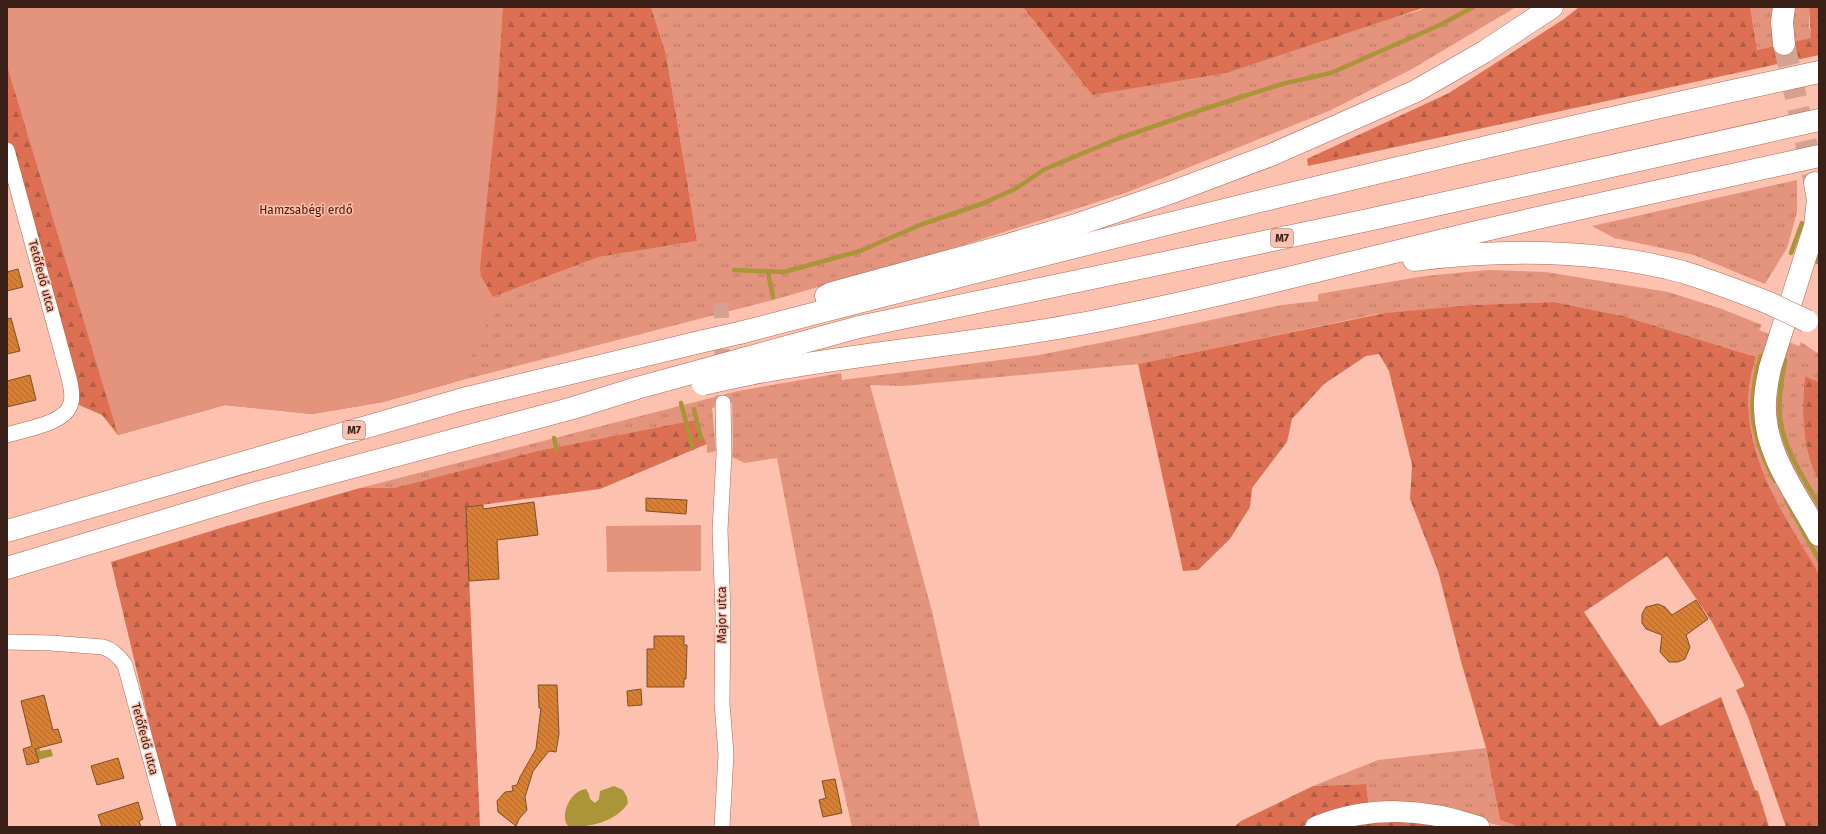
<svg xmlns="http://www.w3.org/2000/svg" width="1826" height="834" font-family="'Fira Sans',sans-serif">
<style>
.grass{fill:url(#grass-tufts)}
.forest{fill:url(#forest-firs)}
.green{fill:#e4937c}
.water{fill:#aa9538}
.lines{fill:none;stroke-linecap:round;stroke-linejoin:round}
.stream{stroke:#aa9538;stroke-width:4.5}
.building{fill:url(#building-back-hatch);stroke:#824d23}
.street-tunnel{stroke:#d5a191;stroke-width:15;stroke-dasharray:15 8;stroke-linecap:butt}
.highway-tunnel{stroke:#d5a191;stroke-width:22;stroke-dasharray:22 11;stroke-linecap:butt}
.street-casing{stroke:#ad6a57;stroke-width:16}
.secondary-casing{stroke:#ad6a57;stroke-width:22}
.highway-casing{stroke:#ad6a57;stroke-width:23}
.street{stroke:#fff;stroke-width:15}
.secondary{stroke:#fff;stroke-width:21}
.highway{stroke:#fff;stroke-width:22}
.highway-bridge-casing{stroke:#ad6a57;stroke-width:23;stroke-linecap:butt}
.highway-bridge{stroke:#fff;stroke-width:22}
.labels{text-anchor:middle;stroke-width:3;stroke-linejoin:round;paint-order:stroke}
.shield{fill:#fcc1af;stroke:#755045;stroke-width:1}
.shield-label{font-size:11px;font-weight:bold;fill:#3b2018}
.park-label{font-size:12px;fill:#551000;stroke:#fcc1af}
.street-label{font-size:12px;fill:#3b2018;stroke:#fcc1af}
</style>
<defs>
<pattern id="grass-tufts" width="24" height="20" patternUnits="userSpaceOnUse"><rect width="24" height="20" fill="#e4937c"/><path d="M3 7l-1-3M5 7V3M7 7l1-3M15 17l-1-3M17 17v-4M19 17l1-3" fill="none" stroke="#ba7865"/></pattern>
<pattern id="forest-firs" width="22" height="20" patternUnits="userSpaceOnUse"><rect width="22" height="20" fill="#dd7052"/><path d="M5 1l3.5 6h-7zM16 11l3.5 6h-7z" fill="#b45c43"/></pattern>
<pattern id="building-back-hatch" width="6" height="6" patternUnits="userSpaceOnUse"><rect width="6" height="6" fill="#da7f32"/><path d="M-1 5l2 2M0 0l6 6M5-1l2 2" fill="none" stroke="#b26829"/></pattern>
</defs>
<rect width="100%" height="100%" fill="#fcc1af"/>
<g class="grass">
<polygon points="651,7 1023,7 1092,95 1418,11 1426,7 1516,7 1412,69 1331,110 1128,192 967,244 773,300 455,382 481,341 493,297 599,257 697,241 666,54"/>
<polygon points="1750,7 1809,7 1809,26 1812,38 1757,50"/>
<polygon points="1797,180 1797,212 1787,248 1765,284 1694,255 1614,238 1592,226"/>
<path d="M1488,270L1546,272L1668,292L1722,309L1762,325L1759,330L1799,346L1801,342L1819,354V382L1805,376C1801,409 1802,452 1819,481V577L1816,568C1782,513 1740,450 1750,381C1751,373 1754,365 1756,357L1623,316L1554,302L1471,305L1377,314L1138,364L903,386L870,385L932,611L980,827H852L823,699L777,458L745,463L732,457L733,441L732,403L712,408L716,451L707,453V444L695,420L537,451L394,488H360L738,391L841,373L842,380L1039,355L1140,335L1282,305L1318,301V294L1425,276Z"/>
<polygon points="1486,748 1500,820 1519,827 1505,827 1438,809 1369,806 1366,784 1313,786 1378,760"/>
</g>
<g class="forest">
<polygon points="7,7 651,7 666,54 697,241 599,257 493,297 481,341 455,382 383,402 312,414 225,405 118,435 102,415 72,402 7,150"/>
<polygon points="1023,7 1426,7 1226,73 1092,95"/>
<polygon points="1579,7 1750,7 1757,50 1811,38 1809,7 1819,7 1819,55 1308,166 1307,159 1449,93 1564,19"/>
<path d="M1554,302L1623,316L1756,357C1754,365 1751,373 1750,381C1740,450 1782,513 1816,568L1819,577V827H1786L1748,717L1736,690L1745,686L1712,622L1667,556L1584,612L1660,726L1721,697L1755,790L1758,791L1769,827H1519L1500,820L1486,748L1462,665L1438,571L1410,499L1412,465L1389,371L1379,354L1366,356L1324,384L1292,419L1287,442L1252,488L1250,507L1230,539L1198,570L1183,571L1138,364L1385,313L1471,305Z"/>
<path d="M1805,376L1819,382V481C1802,452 1801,409 1805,376Z"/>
<polygon points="695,420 707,444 600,489 466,507 480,827 177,827 165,790 111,562 224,527 360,488 394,488 537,451"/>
<polygon points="1366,784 1369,806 1325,817 1300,827 1234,827 1241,821 1313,786"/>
<polygon points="1403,821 1448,827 1345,827 1365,822"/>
</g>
<g class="green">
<polygon points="7,7 503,7 497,102 480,268 481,276 493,297 481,341 455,382 383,402 312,414 225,405 118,435 7,66"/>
<polygon points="701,525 701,571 607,572 606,526"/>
</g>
<g class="water">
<polygon points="39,746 40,751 51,749 53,756 38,760 35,747"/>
<path d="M614,786L623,790L627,797L628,803C616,822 590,827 569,827C558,816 571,790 586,789L589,794L590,799L595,803L599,799L600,791Z"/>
</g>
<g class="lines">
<g class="stream">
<polyline points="1791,253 1802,223"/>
<polyline points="1817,262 1819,257"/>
<polyline points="734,270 784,272 860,251 920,225 984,203 1015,189 1045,169 1117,139 1204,109 1282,84 1331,73 1442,24 1473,7"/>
<polyline points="768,272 773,297"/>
<path d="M1761,356C1746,405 1751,436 1775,481"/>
<path d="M1785,360C1782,379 1778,399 1780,418C1784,450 1804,478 1819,505"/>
<polyline points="681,403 693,448"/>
<polyline points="694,409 701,439"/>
<polyline points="554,438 557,450"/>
<polyline points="1786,500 1819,560"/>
</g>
</g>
<g class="building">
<polygon points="18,269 23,287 7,291 7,272"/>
<polygon points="11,318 20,351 7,354 7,319"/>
<polygon points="30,375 36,400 7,407 7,381"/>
<polygon points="646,498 687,500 686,514 646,511"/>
<polygon points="534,502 538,535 497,540 499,579 469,581 466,507 483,505 483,509"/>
<polygon points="1696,600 1708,619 1686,635 1690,647 1685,659 1678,662 1669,662 1660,652 1662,635 1646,629 1642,623 1642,614 1646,607 1658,604 1665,607 1672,615"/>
<polygon points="654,636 684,636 684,645 687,645 686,679 684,679 684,687 647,687 647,649 654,649"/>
<polygon points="538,685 557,685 559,734 556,752 549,751 533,771 525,797 527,810 519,819 516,826 498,812 497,801 505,792 513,791 512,786 517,785 520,777 536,749 541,708 539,708"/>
<polygon points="641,689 642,705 628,706 627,691"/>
<polygon points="44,695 53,730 58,729 62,742 35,749 39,762 27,765 23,749 32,746 21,701"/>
<polygon points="118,758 124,778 97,785 91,766"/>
<polygon points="835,779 842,813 823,817 819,800 826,798 822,781"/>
<polygon points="138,802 143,819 139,821 141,827 102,827 98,815"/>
</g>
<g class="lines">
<polyline class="street-tunnel" points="721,303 723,403"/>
<polyline class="highway-tunnel" points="1784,44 1815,183"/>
<defs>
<g id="street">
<path d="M7,150L69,378C71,386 73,395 71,403C66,424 25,429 7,435"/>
<path d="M7,642L51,643L103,647C113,650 119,656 125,665L169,827"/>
<polyline points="722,827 726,754 722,703 723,613 720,530 724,454 723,403"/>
</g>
<path id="secondary" d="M1316,827C1369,805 1426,808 1479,827"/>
<g id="highway">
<polyline points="1784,7 1782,22 1784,44"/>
<path d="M1815,183L1818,200L1815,226L1770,368C1767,382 1764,396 1765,410C1766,456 1798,496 1819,535"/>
<path d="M1414,260C1503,249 1596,249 1683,272C1712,281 1741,292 1769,303"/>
<polyline points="826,296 832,293 997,248 1079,224 1175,191 1271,155 1416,91 1484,52 1552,7"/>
<path d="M739,333C1097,240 1457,150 1819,72"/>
<polyline points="746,358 859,327 1368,220 1819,120"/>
<path d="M749,374C862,352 978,344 1091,322C1222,296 1352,262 1481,231C1593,205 1706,181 1819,156"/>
<polyline points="7,531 463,399 704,341"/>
<polyline points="7,568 256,493 573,408 637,388 703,370"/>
</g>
</defs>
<use href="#street" class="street-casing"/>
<use href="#secondary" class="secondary-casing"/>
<use href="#highway" class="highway-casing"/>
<use href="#street" class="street"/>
<use href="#secondary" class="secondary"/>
<use href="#highway" class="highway"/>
<defs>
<g id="highway-bridge">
<polyline points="1769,303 1807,321"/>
<polyline points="704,341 739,333"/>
<polyline points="703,370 746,358"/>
<polyline points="703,384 749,374"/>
</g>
</defs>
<use href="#highway-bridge" class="highway-bridge-casing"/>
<use href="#highway-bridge" class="highway-bridge"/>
</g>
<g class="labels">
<g class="shield">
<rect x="1271" y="229" width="22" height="18" rx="3"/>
<rect x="343" y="421" width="22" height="18" rx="3"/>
</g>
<g class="shield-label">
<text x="1282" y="242">M7</text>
<text x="354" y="434">M7</text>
</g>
<g class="park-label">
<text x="306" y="214">Hamzsabégi erdő</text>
</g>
<g class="street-label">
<text transform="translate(42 276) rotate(75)" y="4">Tetőfedő utca</text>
<text transform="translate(722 615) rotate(-90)" y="4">Major utca</text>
<text transform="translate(145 739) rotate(75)" y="4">Tetőfedő utca</text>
</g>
</g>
<rect width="1826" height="834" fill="none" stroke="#3b2018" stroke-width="16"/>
</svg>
